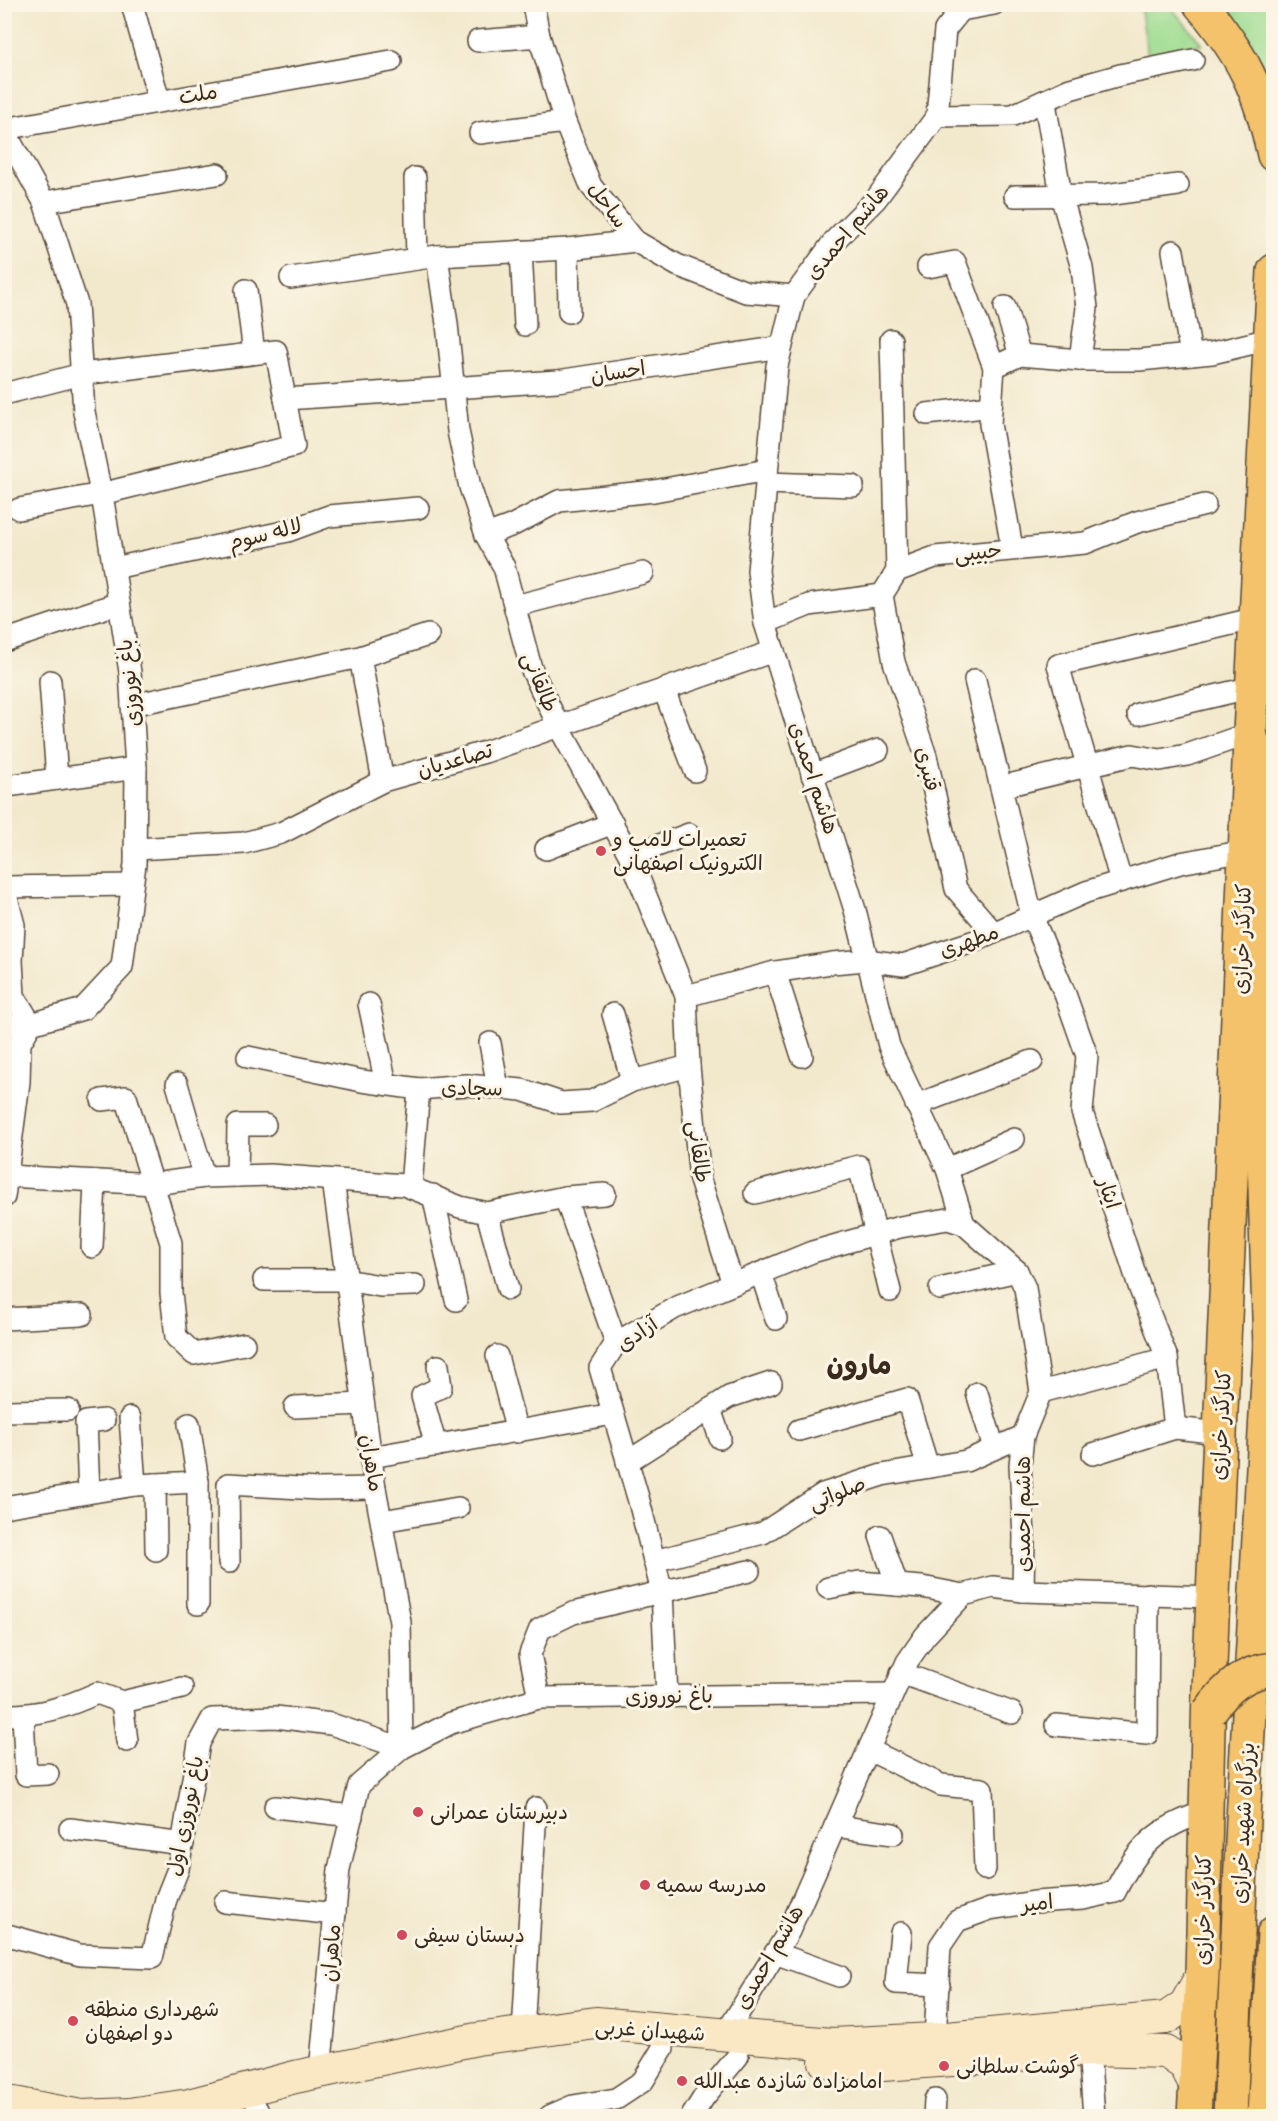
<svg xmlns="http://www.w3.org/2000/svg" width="1278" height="2121" font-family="'Indie Flower','Playpen Sans Arabic',sans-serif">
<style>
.green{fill:#9edc91;stroke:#6c8358;stroke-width:1.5}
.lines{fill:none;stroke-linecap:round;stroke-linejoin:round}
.street-casing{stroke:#564738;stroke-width:24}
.secondary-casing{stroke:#564738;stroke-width:34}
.primary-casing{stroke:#564738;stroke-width:36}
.highway-casing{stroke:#564738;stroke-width:36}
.street{stroke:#fff;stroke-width:21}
.secondary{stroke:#fae7c3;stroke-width:32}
.primary{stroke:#f3c26a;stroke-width:33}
.highway{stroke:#f3c26a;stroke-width:33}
.primary-bridge-casing{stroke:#564738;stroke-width:36;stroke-linecap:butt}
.primary-bridge{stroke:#f3c26a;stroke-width:33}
.poi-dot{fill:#d1495b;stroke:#fcf5e5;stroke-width:2}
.labels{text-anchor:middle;stroke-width:6;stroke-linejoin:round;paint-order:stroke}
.street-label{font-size:21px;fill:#3b2a1e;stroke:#fcf5e5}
.poi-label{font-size:21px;fill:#3b2a1e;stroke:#fcf5e5;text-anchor:start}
.district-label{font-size:27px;font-weight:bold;fill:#3b2a1e;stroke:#fcf5e5}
</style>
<rect width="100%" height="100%" fill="#fcf5e5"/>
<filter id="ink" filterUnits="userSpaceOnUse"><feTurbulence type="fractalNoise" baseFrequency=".0167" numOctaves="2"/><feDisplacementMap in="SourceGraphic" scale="12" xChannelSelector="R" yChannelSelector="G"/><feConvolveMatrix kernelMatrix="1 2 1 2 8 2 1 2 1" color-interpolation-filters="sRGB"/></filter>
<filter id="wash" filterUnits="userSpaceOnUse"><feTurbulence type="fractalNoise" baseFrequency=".008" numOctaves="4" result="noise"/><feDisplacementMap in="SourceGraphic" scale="24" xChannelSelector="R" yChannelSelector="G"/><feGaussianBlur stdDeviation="1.35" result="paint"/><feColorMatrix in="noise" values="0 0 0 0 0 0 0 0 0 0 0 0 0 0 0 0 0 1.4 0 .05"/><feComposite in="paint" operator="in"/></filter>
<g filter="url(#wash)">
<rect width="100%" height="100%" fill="#f2e9cd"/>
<g class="green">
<polygon points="1140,5 1169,5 1202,44 1148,55"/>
<polygon points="1225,5 1273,5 1273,90 1251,41"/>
</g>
</g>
<g filter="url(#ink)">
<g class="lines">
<defs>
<g id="street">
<polyline points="132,4 159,100"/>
<polyline points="533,4 539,36 565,122 591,186 635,241 677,265 746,292 794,296"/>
<polyline points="994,4 961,10 945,30 937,116 876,199 834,241 794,296 777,366 758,571 765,623 855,910 889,1046 947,1169 964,1224 1017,1271 1025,1288 1041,1392 1023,1436 1020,1465 1024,1536 1023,1591"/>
<polyline points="478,41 539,36"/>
<polyline points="1045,103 1061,195 1082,268 1087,308 1080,360"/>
<polyline points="937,116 1013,115 1070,89 1120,75 1193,60"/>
<polyline points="4,129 391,61"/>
<polyline points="4,130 44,202 77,304 84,412 104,507 130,672 136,768 135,864 122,967 83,1009 31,1024 20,1043 19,1082 4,1197"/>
<polyline points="480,133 565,122"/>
<polyline points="415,178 417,259"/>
<polyline points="1015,196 1105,195 1178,185"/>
<polyline points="44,202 217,174"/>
<polyline points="568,249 569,312"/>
<polyline points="521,251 525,325"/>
<polyline points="1173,251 1191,355"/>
<polyline points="437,256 447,324 458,431 470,487 486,535 504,567 531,668 559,727 630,856 686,996 689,1066 700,1180 733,1284"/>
<polyline points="928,267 955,262 994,367"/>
<polyline points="291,278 437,256 568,249 635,241"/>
<polyline points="246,290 254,353"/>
<polyline points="1005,307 1020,355"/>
<polyline points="891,340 897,571"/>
<polyline points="4,394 82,374 276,351 294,446 101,494 19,509"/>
<polyline points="285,399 557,381 781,347"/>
<polyline points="927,414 991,406"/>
<polyline points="766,483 853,486"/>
<polyline points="486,535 513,525 559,501 654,491 767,470"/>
<polyline points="1012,548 990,424 994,367 1020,355 1080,360 1139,360 1212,353 1270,339"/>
<polyline points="114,568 288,531 329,516 418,508"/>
<polyline points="882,595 894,662 926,756 956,889 994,933"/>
<polyline points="515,606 643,573"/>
<polyline points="765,623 809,605 882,595 897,571 935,557 1085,543 1137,522 1205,505"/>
<polyline points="4,641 119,603"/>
<polyline points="360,657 383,781"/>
<polyline points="975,680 1032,916 1065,994 1087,1056 1082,1112 1140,1289 1167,1358 1175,1428 1220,1433"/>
<polyline points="50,681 57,779"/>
<polyline points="664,690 695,771"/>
<polyline points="132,705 360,657 428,635"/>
<polyline points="1138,714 1253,687"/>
<polyline points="812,775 878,750"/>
<polyline points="14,785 136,768"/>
<polyline points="1001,787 1132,755 1160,760 1187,755 1250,733"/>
<polyline points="135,849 244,843 281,833 383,781 485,752 774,651"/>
<polyline points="546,849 613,823"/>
<polyline points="630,856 689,834"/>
<polyline points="1121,881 1058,665 1257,618"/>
<polyline points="4,887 14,925 12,961 14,996 31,1024 4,1026"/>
<polyline points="4,887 132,885"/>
<polyline points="775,972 802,1056"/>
<polyline points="686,996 775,972 832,963 866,960 903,965 975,941 1086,892 1180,863 1245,851"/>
<polyline points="369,1004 386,1084"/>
<polyline points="613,1014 632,1081"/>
<polyline points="490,1043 498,1088"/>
<polyline points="248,1057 362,1081 419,1089 466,1085 522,1090 561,1103 592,1101 632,1081 689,1066"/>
<polyline points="177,1084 204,1177"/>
<polyline points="102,1100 126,1097 171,1243 171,1293 176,1337 194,1354 244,1344"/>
<polyline points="916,1105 1032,1061"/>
<polyline points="947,1169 1014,1139"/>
<polyline points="7,1176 154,1184 204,1177 270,1175 404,1185 460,1207 487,1213 565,1197 605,1194"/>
<polyline points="237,1176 238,1125 265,1125"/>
<polyline points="411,1187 419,1089"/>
<polyline points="755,1193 859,1166 890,1291"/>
<polyline points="433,1195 456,1300"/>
<polyline points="565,1197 616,1343"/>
<polyline points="487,1213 508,1289"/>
<polyline points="92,1247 95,1182"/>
<polyline points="761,1273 776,1319"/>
<polyline points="264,1280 345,1280 380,1286 415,1285"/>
<polyline points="940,1289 1017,1271"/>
<polyline points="4,1319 82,1315"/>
<polyline points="497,1356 517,1432"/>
<polyline points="1041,1392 1167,1358"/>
<polyline points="977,1393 994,1448"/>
<polyline points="295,1407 363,1404"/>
<polyline points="710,1409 720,1438"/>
<polyline points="4,1411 68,1410"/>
<polyline points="130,1418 135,1485"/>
<polyline points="189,1424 198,1482 198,1604"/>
<polyline points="799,1430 907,1399 928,1467"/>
<polyline points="436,1446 422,1396 441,1387 438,1366"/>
<polyline points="1093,1454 1175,1428"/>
<polyline points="371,1457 613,1414"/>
<polyline points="627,1462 729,1397 771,1383"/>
<polyline points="155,1484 156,1550"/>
<polyline points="89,1492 86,1422 104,1420"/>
<polyline points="4,1507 135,1485 198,1482"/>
<polyline points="382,1521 458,1508"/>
<polyline points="880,1536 897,1585"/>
<polyline points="654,1561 763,1533 823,1494 882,1475 966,1461 1023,1436"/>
<polyline points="229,1562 228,1484 318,1489 375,1488"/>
<polyline points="828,1588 859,1582 922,1587 963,1595 993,1587 1023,1591 1213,1597"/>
<polyline points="901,1673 1012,1713"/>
<polyline points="667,1696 662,1592 639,1501 600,1368 616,1343 675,1308 812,1252 900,1227 948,1219 964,1224"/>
<polyline points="539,1698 530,1654 540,1629 573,1613 749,1571"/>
<polyline points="122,1702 127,1741"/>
<path d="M4,1715C38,1716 67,1707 97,1693L122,1702L182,1688"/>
<polyline points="23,1716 26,1775 48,1774"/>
<polyline points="1056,1725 1147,1734 1148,1594"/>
<polyline points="869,1750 941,1785 982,1789 985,1869"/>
<polyline points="275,1807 352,1816"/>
<polyline points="835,1826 893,1834"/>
<polyline points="70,1829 183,1844"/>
<polyline points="225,1902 335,1914"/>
<polyline points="901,1933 896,1983 939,1985"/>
<polyline points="4,1934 80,1955 152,1958 166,1899 178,1869 199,1743 212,1719 276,1717 331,1724 402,1748 400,1622 375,1488 333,1180"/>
<polyline points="775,1953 839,1976"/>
<polyline points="523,2033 536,1808"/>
<polyline points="725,2035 789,1931 907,1662 925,1636 963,1595"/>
<path d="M935,2039L940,1946L957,1921L990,1909L1034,1902L1083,1899L1115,1892C1137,1847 1157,1827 1205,1812"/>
<polyline points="1089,2050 1094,2116"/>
<polyline points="320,2072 339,1869 359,1785 402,1748 451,1723 539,1698 891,1694"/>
<polyline points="257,2109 259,2116"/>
<polyline points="550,2116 573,2106 616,2099 643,2081 663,2048"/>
<polyline points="692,2116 704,2097 738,2056"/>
<polyline points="934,2116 935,2100"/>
</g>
<g id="secondary">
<polyline points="825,2062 883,2065 1089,2050 1166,2052 1185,2065 1196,2086"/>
<polyline points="14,2103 81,2116 129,2114 189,2105 295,2077 477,2039 596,2023 832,2044 935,2039 1166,2018 1185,2005 1202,1975"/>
</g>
<polyline id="primary" points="1194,2116 1202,1975 1209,1689 1250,740"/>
<g id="highway">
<path d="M1200,4C1243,55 1260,90 1274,155"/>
<polyline points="1270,1349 1260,1027 1267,791 1250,733 1274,271"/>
<polyline points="1230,2116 1243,1820 1271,1327"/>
<polyline points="1264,2116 1274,1933"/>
</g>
</defs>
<use href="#street" class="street-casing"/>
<use href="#secondary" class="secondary-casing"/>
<use href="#primary" class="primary-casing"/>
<use href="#highway" class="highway-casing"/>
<use href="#street" class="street"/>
<use href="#secondary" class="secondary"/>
<use href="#primary" class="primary"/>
<use href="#highway" class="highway"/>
<defs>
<path id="primary-bridge" d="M1209,1712C1226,1688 1243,1672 1274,1669"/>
</defs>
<use href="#primary-bridge" class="primary-bridge-casing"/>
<use href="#primary-bridge" class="primary-bridge"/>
</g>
</g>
<g class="poi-dot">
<circle cx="601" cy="851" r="6"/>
<circle cx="418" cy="1812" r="6"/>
<circle cx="645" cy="1885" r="6"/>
<circle cx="402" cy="1935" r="6"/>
<circle cx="73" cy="2021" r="6"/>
<circle cx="944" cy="2066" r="6"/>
<circle cx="682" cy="2081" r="6"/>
</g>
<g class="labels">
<g class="street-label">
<text transform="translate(198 94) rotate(-9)" y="7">ملت</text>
<text transform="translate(608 205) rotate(54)" y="7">ساحل</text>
<text transform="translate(847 232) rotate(-50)" y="7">هاشم احمدی</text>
<text transform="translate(618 372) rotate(-9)" y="7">احسان</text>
<text transform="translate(265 534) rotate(-14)" y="7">لاله سوم</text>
<text transform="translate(978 552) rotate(-6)" y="7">حبیبی</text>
<text transform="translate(540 682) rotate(68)" y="7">طالقانی</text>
<text transform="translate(129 683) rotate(-96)" y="7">باغ نوروزی</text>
<text transform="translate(455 760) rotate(-16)" y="7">تصاعدیان</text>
<text transform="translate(928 769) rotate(76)" y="7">قنبری</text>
<text transform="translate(814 778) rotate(72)" y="7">هاشم احمدی</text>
<text transform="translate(1242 939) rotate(-88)" y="7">کنارگذر خرازی</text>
<text transform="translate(969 941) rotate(-20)" y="7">مطهری</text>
<text transform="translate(472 1088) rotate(1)" y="7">سجادی</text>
<text transform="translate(699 1152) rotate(82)" y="7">طالقانی</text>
<text transform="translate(1109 1193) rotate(72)" y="7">ایثار</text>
<text transform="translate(637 1334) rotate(-35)" y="7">آزادی</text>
<text transform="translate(1221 1425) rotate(-87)" y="7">کنارگذر خرازی</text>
<text transform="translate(372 1463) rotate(81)" y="7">ماهران</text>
<text transform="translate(837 1493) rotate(-23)" y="7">صلواتی</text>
<text transform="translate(1023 1514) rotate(-90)" y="7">هاشم احمدی</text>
<text transform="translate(669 1696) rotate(-1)" y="7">باغ نوروزی</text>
<text transform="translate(185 1816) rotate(-79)" y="7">باغ نوروزی اول</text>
<text transform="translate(1243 1823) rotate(-87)" y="7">بزرگراه شهید خرازی</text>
<text transform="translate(1037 1903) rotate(-6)" y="7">امیر</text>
<text transform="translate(1203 1910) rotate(-89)" y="7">کنارگذر خرازی</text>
<text transform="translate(331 1953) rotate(-85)" y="7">ماهران</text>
<text transform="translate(769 1957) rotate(-60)" y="7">هاشم احمدی</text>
<text transform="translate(650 2030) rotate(4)" y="7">شهیدان غربی</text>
</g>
<g class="poi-label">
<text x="613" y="846">تعمیرات لامپ و<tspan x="613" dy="24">الکترونیک اصفهانی</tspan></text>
<text x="430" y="1819">دبیرستان عمرانی</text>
<text x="657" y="1892">مدرسه سمیه</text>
<text x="414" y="1942">دبستان سیفی</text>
<text x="85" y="2016">شهرداری منطقه<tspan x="85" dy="24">دو اصفهان</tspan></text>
<text x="956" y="2073">گوشت سلطانی</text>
<text x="694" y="2088">امامزاده شازده عبدالله</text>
</g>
<g class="district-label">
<text x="859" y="1374">مارون</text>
</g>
</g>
<rect width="1278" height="2121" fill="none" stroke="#fcf5e5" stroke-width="24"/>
</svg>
